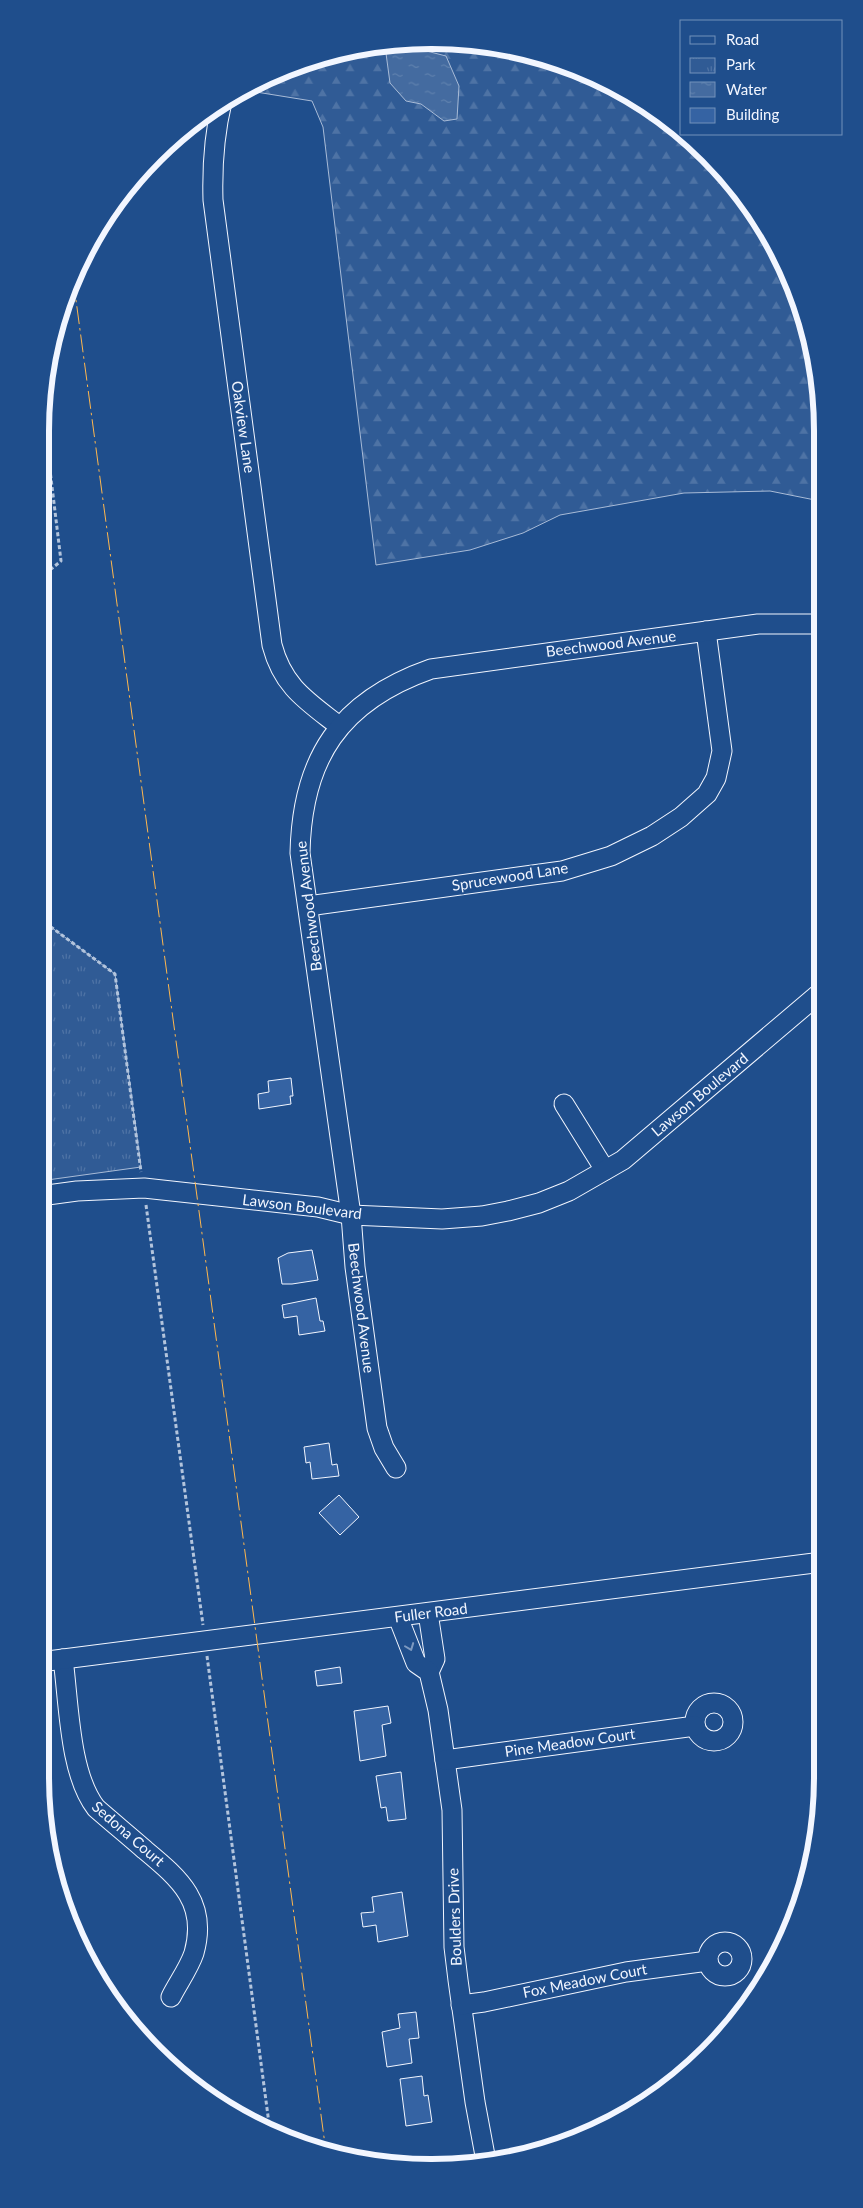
<svg xmlns="http://www.w3.org/2000/svg" width="863" height="2208" font-family="Lato,sans-serif">
<style>
.forest{fill:url(#forest-firs);stroke:#a8bbd7}
.park{fill:url(#park-tufts);stroke:#a8bbd7}
.water{fill:url(#water-ripples);stroke:#a8bbd7}
.building{fill:#3563a3;stroke:#f2f6ff}
.lines{fill:none;stroke-linecap:round;stroke-linejoin:round}
.minor-casing{stroke:#f2f6ff;stroke-width:21}
.path{stroke:#b3c4dc;stroke-width:3;stroke-dasharray:4 2.5;stroke-linecap:butt}
.minor{stroke:#1f4e8c;stroke-width:19}
.power{stroke:#ffb74d;stroke-width:1;stroke-dasharray:18 4 2.5 4;stroke-linecap:butt}
.oneway{stroke:#7e9ac0}
.labels{text-anchor:middle;stroke-width:4;stroke-linejoin:round;paint-order:stroke}
.street-label{font-size:15px;fill:#f2f6ff;stroke:#1f4e8c}
.rim{fill:none;stroke:#f2f6ff;stroke-width:6}
</style>
<defs>
<pattern id="forest-firs" width="22" height="20" patternUnits="userSpaceOnUse" patternTransform="scale(1.25)"><rect width="22" height="20" fill="#305b95"/><path d="M5 1l3.5 6h-7zM16 11l3.5 6h-7z" fill="#4e73a5"/></pattern>
<pattern id="park-tufts" width="24" height="20" patternUnits="userSpaceOnUse" patternTransform="scale(1.25)"><rect width="24" height="20" fill="#305b95"/><path d="M3 7l-1-3M5 7V3M7 7l1-3M15 17l-1-3M17 17v-4M19 17l1-3" fill="none" stroke="#4e73a5"/></pattern>
<pattern id="water-ripples" width="26" height="14" patternUnits="userSpaceOnUse" patternTransform="scale(1.25)"><rect width="26" height="14" fill="#446ba0"/><path d="M2 4q2-2 4 0t4 0M15 11q2-2 4 0t4 0" fill="none" stroke="#5f81ae"/></pattern>
</defs>
<rect width="100%" height="100%" fill="#1f4e8c"/>
<polygon class="forest" points="457,41 533,53 649,106 726,174 783,259 820,380 820,501 770,491 684,493 560,515 523,533 470,550 376,565 323,127 312,101 256,92 251,86 306,61 381,43"/>
<polygon class="park" points="40,919 115,974 141,1167 40,1181"/>
<polygon class="water" points="395,43 446,56 459,86 457,119 444,121 421,104 406,101 390,83 385,46"/>
<g class="building">
<polygon points="291,1078 293,1096 290,1096 291,1104 259,1109 258,1094 269,1092 268,1081"/>
<polygon points="312,1250 318,1280 292,1284 282,1284 278,1258 288,1253"/>
<polygon points="316,1298 320,1321 323,1321 325,1331 299,1335 297,1316 284,1318 282,1305"/>
<polygon points="329,1443 332,1465 337,1464 339,1476 312,1479 310,1462 306,1463 304,1447"/>
<polygon points="339,1495 359,1517 340,1535 319,1513"/>
<polygon points="340,1667 342,1683 317,1686 315,1671"/>
<polygon points="388,1706 391,1723 382,1725 386,1756 360,1761 354,1711"/>
<polygon points="401,1772 406,1819 388,1821 386,1807 381,1808 376,1776"/>
<polygon points="402,1892 408,1936 378,1942 376,1925 363,1927 361,1913 374,1912 372,1897"/>
<polygon points="416,2012 419,2038 409,2039 412,2063 387,2067 382,2032 400,2028 398,2014"/>
<polygon points="422,2076 424,2096 428,2095 432,2122 406,2126 400,2079"/>
<polygon points="564,2137 566,2143 535,2152 533,2144"/>
</g>
<g class="lines">
<defs>
<g id="minor">
<path d="M222,102C214,135 212,166 213,200L272,645C283,687 307,701 339,726"/>
<polyline points="308,906 562,871 611,856 652,836 681,817 707,794 716,778 722,751 706,631"/>
<polyline points="564,1104 605,1170"/>
<polyline points="40,1196 77,1191 144,1188 318,1207 351,1215 442,1219 482,1216 508,1211 539,1203 569,1191 623,1160 821,992"/>
<path d="M396,1468L384,1448L377,1428L355,1267L351,1215L300,853C302,758 340,701 431,669L758,624H820"/>
<polyline points="428,1613 435,1659 429,1672"/>
<polyline points="398,1617 416,1663 429,1672 438,1710 452,1810 454,1947 458,1980 475,2102 486,2161"/>
<path d="M63,1659C69,1703 69,1773 96,1808C112,1822 129,1836 145,1850C180,1879 208,1903 194,1953C189,1968 178,1983 171,1997"/>
<polyline points="40,1662 822,1562"/>
<circle cx="714" cy="1722" r="19"/>
<polyline points="445,1760 695,1726"/>
<circle cx="725" cy="1959" r="17"/>
<polyline points="461,2005 484,2002 626,1972 708,1961"/>
</g>
</defs>
<use href="#minor" class="minor-casing"/>
<g class="path">
<polyline points="40,578 61,561 43,412"/>
<polyline points="40,919 115,974 141,1172"/>
<polyline points="146,1205 203,1625"/>
<polyline points="207,1656 270,2131"/>
</g>
<use href="#minor" class="minor"/>
<polyline class="power" points="73,278 326,2152"/>
</g>
<defs><path id="oneway-chevron" d="M-2-3.5L2.5 0L-2 3.5" fill="none" stroke-width="1.6" stroke-linecap="round" stroke-linejoin="round" transform="scale(1.25)"/></defs>
<use class="oneway" href="#oneway-chevron" transform="translate(410 1647) rotate(69)"/>
<g class="labels">
<g class="street-label">
<text transform="translate(243 427) rotate(82)" y="5">Oakview Lane</text>
<text transform="translate(611 644) rotate(-7)" y="5">Beechwood Avenue</text>
<text transform="translate(510 877) rotate(-9)" y="5">Sprucewood Lane</text>
<text transform="translate(309 906) rotate(-97)" y="5">Beechwood Avenue</text>
<text transform="translate(700 1095) rotate(-40)" y="5">Lawson Boulevard</text>
<text transform="translate(302 1207) rotate(7)" y="5">Lawson Boulevard</text>
<text transform="translate(361 1308) rotate(83)" y="5">Beechwood Avenue</text>
<text transform="translate(431 1613) rotate(-7)" y="5">Fuller Road</text>
<text transform="translate(570 1743) rotate(-8)" y="5">Pine Meadow Court</text>
<text transform="translate(128 1834) rotate(41)" y="5">Sedona Court</text>
<text transform="translate(455 1917) rotate(-92)" y="5">Boulders Drive</text>
<text transform="translate(585 1981) rotate(-11)" y="5">Fox Meadow Court</text>
</g>
</g>
<path d="M0 0H863V2208H0ZM431 49H432A382 382 0 0 1 814 431V1777A382 382 0 0 1 432 2159H431A382 382 0 0 1 49 1777V431A382 382 0 0 1 431 49Z" fill="#1f4e8c" fill-rule="evenodd"/>
<path class="rim" d="M431 49H432A382 382 0 0 1 814 431V1777A382 382 0 0 1 432 2159H431A382 382 0 0 1 49 1777V431A382 382 0 0 1 431 49Z"/>
<rect x="680" y="20" width="162" height="115" fill="#1f4e8c" stroke="#7391ba"/>
<rect x="690" y="36" width="25" height="8" fill="#1f4e8c" stroke="#7391ba"/>
<text x="726" y="45" font-size="15" fill="#f2f6ff">Road</text>
<rect x="690" y="58" width="25" height="15" fill="url(#park-tufts)" stroke="#7391ba"/>
<text x="726" y="70" font-size="15" fill="#f2f6ff">Park</text>
<rect x="690" y="82" width="25" height="15" fill="url(#water-ripples)" stroke="#7391ba"/>
<text x="726" y="95" font-size="15" fill="#f2f6ff">Water</text>
<rect x="690" y="108" width="25" height="15" fill="#3563a3" stroke="#7391ba"/>
<text x="726" y="120" font-size="15" fill="#f2f6ff">Building</text>
</svg>
